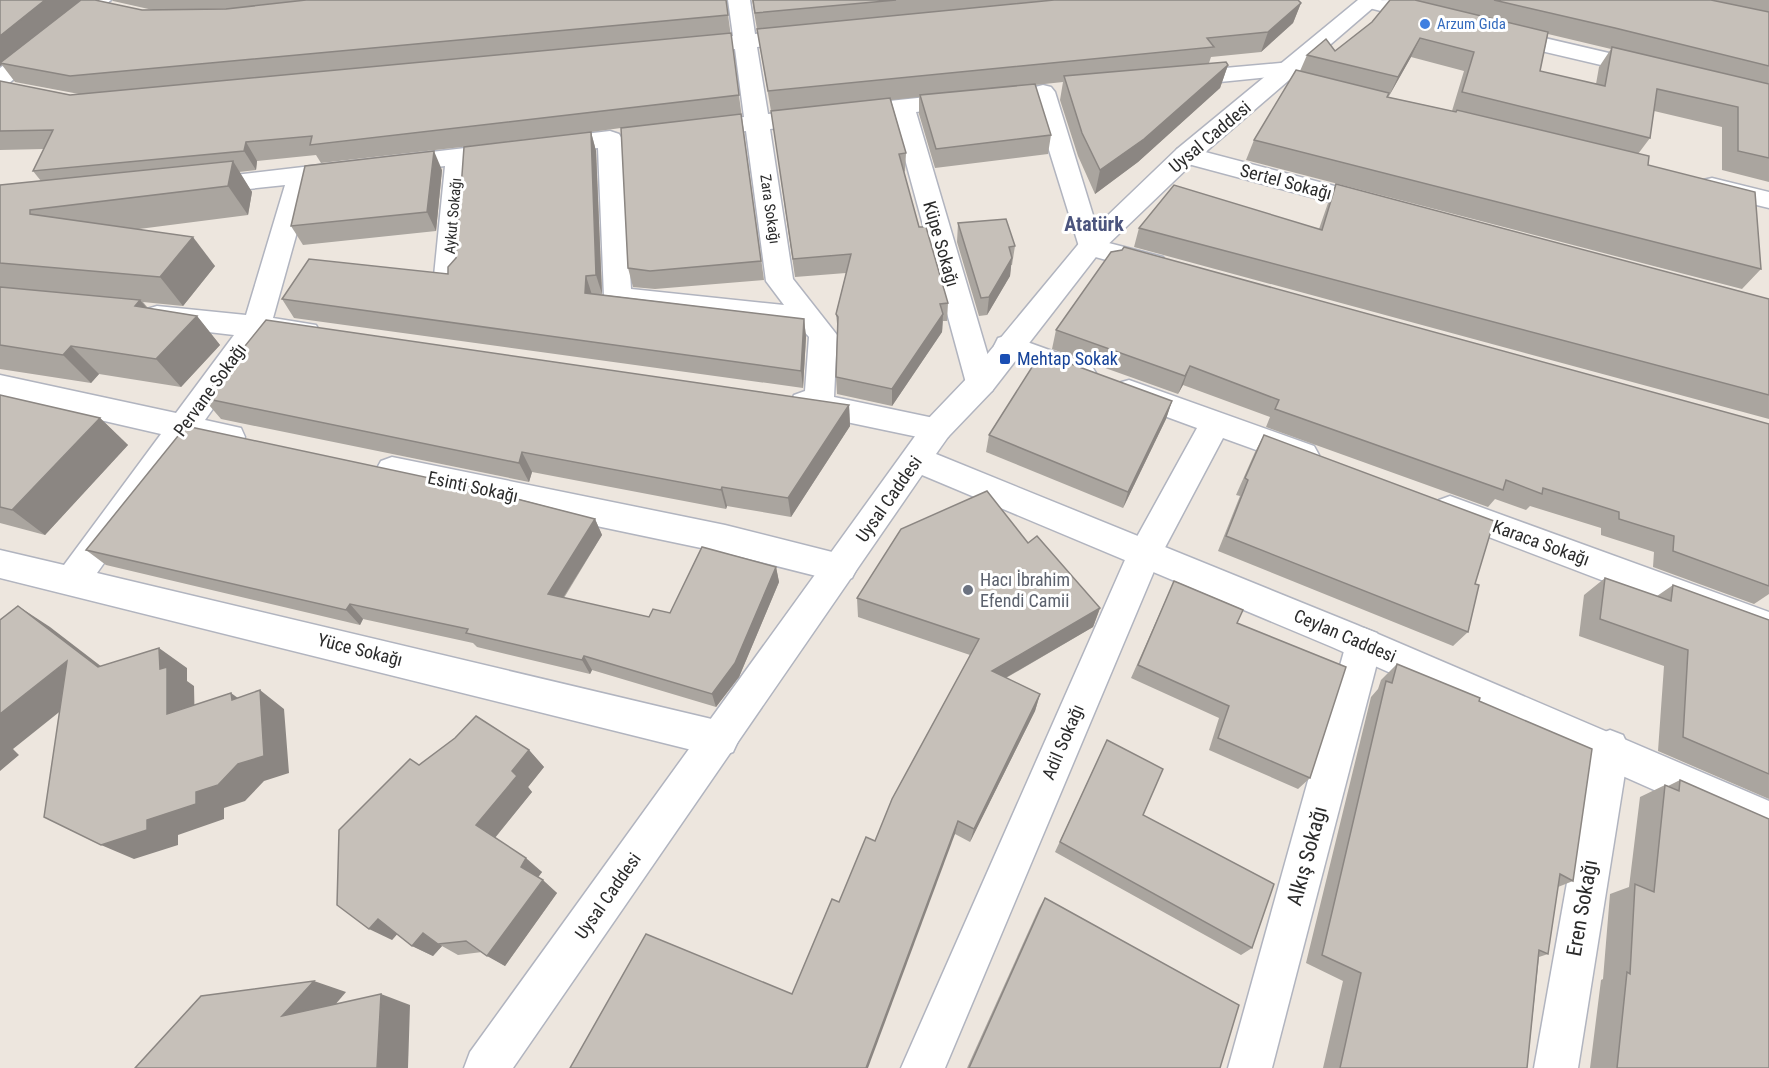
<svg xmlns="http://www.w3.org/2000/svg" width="1769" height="1068" font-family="'Roboto Condensed',sans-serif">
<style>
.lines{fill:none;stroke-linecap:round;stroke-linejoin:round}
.street-casing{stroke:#b1b4bf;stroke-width:3}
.secondary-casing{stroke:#b1b4bf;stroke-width:3}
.street{fill:#fff;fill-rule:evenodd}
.secondary{fill:#fff;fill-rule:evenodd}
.wall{fill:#aaa59f;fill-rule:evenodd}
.shaded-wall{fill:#8b8682}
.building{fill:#c6c0b9;stroke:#8b8682;stroke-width:1.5}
.shop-dot{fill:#3f7fe0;stroke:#fff;stroke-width:2}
.transit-dot{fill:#1a4fb4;stroke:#fff;stroke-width:2}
.worship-dot{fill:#6b7280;stroke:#fff;stroke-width:2}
.labels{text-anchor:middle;stroke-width:6;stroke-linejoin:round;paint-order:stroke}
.far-shop-label{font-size:15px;fill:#366cbe;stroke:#fff;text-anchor:start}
.far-street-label{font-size:15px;fill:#2b2b2b;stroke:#fff}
.street-label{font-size:18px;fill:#2b2b2b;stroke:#fff}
.transit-label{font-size:18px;fill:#164399;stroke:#fff;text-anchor:start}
.worship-label{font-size:18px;fill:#5b616d;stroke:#fff;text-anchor:start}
.far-district-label{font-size:20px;font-weight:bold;fill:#4b547d;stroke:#fff}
.near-street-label{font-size:21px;fill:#2b2b2b;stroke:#fff}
</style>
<rect width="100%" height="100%" fill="#ede6de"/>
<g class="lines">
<defs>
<g id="street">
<polygon points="87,0 111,0 8,84 0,86 0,68"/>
<polygon points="728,0 750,0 755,34 803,29 811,31 814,36 811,41 757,47 768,114 964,93 972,95 976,100 972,105 916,112 996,383 992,391 981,394 970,391 966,383 893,115 770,129 793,279 837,335 834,397 948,421 952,429 948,437 937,441 794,411 790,403 794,395 805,391 809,337 801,328 608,304 604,297 598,148 470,163 462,276 458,283 448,286 438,283 434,276 445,166 311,182 273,318 316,325 320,332 316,339 306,342 263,338 205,420 241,428 245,437 241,446 230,449 191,440 97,573 720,721 733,726 739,739 733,752 720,757 0,578 0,550 64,565 161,434 0,397 0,375 176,413 234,335 157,326 147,323 143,316 147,309 157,306 246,315 285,185 202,194 193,192 189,186 193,180 610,131 619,134 622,139 631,289 784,305 766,281 746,131 699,136 690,134 687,129 690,124 744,117 735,49 687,54 679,52 676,47 679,42 733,36"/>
<polygon points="1391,0 1437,11 1440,16 1437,21 1429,23 1361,6 1358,1"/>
<polygon points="1502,28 1656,64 1659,69 1656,74 1648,76 1494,40 1491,35 1494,30"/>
<polygon points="1291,62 1299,64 1302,69 1299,74 1180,86 1172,84 1168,79 1172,74 1180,72"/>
<polygon points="1043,85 1051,87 1055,92 1101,241 1163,257 1167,264 1163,271 1153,273 1081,253 1031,92 1035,87"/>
<polygon points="1186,147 1384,199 1388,205 1384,211 1375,214 1177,161 1174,155 1177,149"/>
<polygon points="1712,178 1769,192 1769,208 1703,192 1699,186 1703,180"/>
<polygon points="1008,335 1091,365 1096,373 1091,381 1081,384 998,354 994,346 998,338"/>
<polygon points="1129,380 1314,446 1319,455 1314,464 1303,467 1223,438 1160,557 945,1068 901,1068 1128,553 1197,428 1118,399 1114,391 1118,383"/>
<polygon points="392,457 725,525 840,554 852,558 857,568 852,578 840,582 725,553 392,483 381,479 376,470 381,461"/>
<polygon points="1450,496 1769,612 1769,644 1439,518 1434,509 1439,500"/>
<polygon points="1364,628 1377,633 1382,644 1272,1068 1228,1068 1346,644 1351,633"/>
<polygon points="1610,730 1623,735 1629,748 1578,1068 1534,1068 1591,748 1597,735"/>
</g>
<polygon id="secondary" points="1358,0 1382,0 1195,161 1099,253 992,391 948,437 936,454 1357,625 1769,801 1769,841 1332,647 922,475 513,1068 464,1068 470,1052 926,421 970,375 1081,241 1177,149"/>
</defs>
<use href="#street" class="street-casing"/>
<use href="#secondary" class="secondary-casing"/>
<use href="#street" class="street"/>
<use href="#secondary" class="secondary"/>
</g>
<g class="wall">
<polygon points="0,0 142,10 153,10 113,1 112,0 726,0 764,280 655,289 633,287 628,268 621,128 591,132 596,151 602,294 597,294 804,319 806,337 803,388 294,318 282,299 448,274 557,136 321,163 316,155 257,161 256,170 239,172 252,192 248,215 139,229 215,266 183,306 143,302 148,308 197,316 220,345 181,387 99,374 91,383 0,369 0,185 41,181 33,171 44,149 0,150 0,81 70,95 79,94 15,82 2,65 0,66"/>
<polygon points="752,0 1298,0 1301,3 1293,23 1261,52 1211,57 1209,63 1228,65 1220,88 1138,162 1095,194 1078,156 1060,100 1063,82 1035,85 1051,135 1048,154 935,168 919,114 919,97 891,100 906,153 905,171 904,172 919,227 948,303 947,321 943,321 942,332 892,406 837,394 836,377 838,333 836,314 846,273 795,277 771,111"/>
<path d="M1390,0H1769V182L1722,170V127L1654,111L1650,138L1638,154L1648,165L1761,269L1742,289L1246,160L1254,140L1300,71L1307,55L1335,51L1372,22ZM1548,34L1611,49L1599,67L1596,84L1540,71ZM1411,57L1464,71L1452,111L1388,97L1389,96Z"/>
<polygon points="442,170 436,231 303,245 291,226"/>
<polygon points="1336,184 1769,299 1769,419 1134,247 1139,228 1319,229 1328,203"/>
<polygon points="958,223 1015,246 1012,265 1011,265 1010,276 987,315 979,316 957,242"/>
<polygon points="1056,330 1769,424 1769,594 1754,604 1653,567 1654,552 1601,535 1601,528 1530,506 1526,510 1495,499 1488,507 1266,427 1270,417 1183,385 1178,394 1052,349"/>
<polygon points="0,395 100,418 128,445 45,535 0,523"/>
<polygon points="203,398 849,405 850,426 791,517 727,506 726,509 532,472 529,482 221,419"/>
<polygon points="1172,401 1166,419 1123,508 986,452 989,435"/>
<polygon points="1264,435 1475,584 1468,632 1453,646 1218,551 1240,496 1236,495 1255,452"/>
<polygon points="515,498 595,519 602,535 564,598 649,617 670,613 776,567 779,582 739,677 716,707 592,670 590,674 477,647 473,643 363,619 360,625 106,565 86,550"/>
<polygon points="1028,543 1100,608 1093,627 1006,678 1040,694 1035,711 970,842 955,834 792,994 839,902 875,841 970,655 858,617 857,598"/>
<polygon points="1605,578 1657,596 1673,585 1769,620 1769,799 1658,751 1664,666 1579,636 1584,595"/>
<polygon points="1174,581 1237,623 1310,778 1298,789 1209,750 1219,718 1131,678"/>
<polygon points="1397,664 1479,701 1573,881 1558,887 1548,954 1539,957 1527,1068 1323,1068 1343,981 1306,963 1371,697 1378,689 1381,680"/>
<polygon points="1107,740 1143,815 1252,948 1241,955 1055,852"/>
<polygon points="529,750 544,767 528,787 532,792 495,838 542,872 538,877 557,893 505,966 482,952 458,955 442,946 433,956 412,946 397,934 392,940 419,765"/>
<polygon points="1680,780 1769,1068 1590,1068 1601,980 1603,979 1610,894 1629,887 1640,797 1665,785 1668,786"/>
<polygon points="1045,898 1220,1068 967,1068 1039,908"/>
</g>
<g class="shaded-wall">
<polygon points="45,0 81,0 0,63 2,65 0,66 0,36"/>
<polygon points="1301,3 1293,23 1261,52 1268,32"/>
<polygon points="1420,38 1411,57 1389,96 1398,77"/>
<polygon points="1228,65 1220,88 1138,162 1095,194 1100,170"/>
<polygon points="591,132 596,151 602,294 596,275"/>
<polygon points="246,142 257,161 256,170 244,151"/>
<polygon points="434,151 442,170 436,231 427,212"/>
<polygon points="233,161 252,192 248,215 228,186"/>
<polygon points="193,237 215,266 183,306 160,277"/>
<polygon points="1012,258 1010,276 987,315 989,297"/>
<polygon points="586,276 592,295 585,293"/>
<polygon points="140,300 165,329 135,306"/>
<polygon points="943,314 942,332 892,406 892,389"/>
<polygon points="197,316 220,345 181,387 156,359"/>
<polygon points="804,319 806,337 803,388 801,371"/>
<polygon points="71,346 99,374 91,383 63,355"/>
<polygon points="1190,366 1183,385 1178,394 1185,376"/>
<polygon points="1172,401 1166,419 1123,508 1128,492"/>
<polygon points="849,405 850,426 791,517 788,498"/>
<polygon points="100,418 128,445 45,535 12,510"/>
<polygon points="522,452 532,472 529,482 519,463"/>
<polygon points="722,487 727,506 726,509 721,490"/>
<polygon points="595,519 602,535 556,609 548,594"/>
<polygon points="776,567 779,582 739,677 716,707 712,694"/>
<polygon points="350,604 363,619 360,625 346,610"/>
<polygon points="18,606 50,627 128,687 98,667"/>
<polygon points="1100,608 1093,627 988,688 992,671"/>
<polygon points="159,648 187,668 187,681 194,686 195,733 167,714 160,669"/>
<polygon points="584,656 592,670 590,674 582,660"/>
<polygon points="67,661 98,681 13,749 19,755 0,771 0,714"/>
<polygon points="260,690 284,709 289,773 264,781 245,801 224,808 224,819 178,835 178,845 134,859 101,845 196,792"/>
<polygon points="231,693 257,712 232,700"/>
<polygon points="1040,694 1035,711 970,842 974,829"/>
<polygon points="529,750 544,767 528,787 532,792 493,840 476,825 512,771"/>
<polygon points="958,821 955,834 868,1068 866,1068"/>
<polygon points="526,858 542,872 536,880 521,867"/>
<polygon points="543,880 557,893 505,966 487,956"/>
<polygon points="378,919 400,931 392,940 369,929"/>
<polygon points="423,933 442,946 433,956 412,946"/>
<polygon points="314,981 346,992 317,1026 282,1016"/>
<polygon points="381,994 410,1005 408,1068 377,1068"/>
</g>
<g class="building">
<polygon points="0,0 45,0 0,36"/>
<polygon points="81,0 95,0 142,10 226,9 306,0 726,0 728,15 70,76 0,63"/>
<polygon points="753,0 896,0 755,13"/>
<polygon points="1054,0 1298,0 1301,3 1268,32 1207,38 1214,47 768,91 757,29"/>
<polygon points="1390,0 1415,0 1548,32 1540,71 1605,86 1612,47 1769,84 1769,158 1738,151 1738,107 1657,89 1650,138 1462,92 1474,52 1420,38 1398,77 1307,55 1326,39 1335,51 1372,22"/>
<polygon points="1494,0 1711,0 1769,12 1769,66 1615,28"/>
<polygon points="731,33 739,95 310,145 312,136 246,142 244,151 33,171 53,130 0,131 0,81 70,95"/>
<polygon points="1226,62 1228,65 1144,139 1100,170 1082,133 1064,76"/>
<polygon points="1296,70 1389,93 1387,97 1456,112 1457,110 1649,156 1648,165 1755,192 1761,269 1254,140"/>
<polygon points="1035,84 1051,135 936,149 920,95"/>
<polygon points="890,98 906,153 899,154 919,227 926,227 948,303 940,304 943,314 892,389 836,377 838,317 836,314 851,254 793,259 771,111"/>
<polygon points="741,114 761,261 650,271 628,268 621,128"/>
<polygon points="591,132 596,275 586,276 585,293 804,319 801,371 282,299 309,259 448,274 448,267 456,258 464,147"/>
<polygon points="434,151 427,212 291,226 305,166"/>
<polygon points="233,161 228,186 30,210 30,214 193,237 160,277 0,263 0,185"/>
<polygon points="1336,184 1769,299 1769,395 1139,228 1174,185 1322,230"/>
<polygon points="1006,219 1015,246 1009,247 1012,258 989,297 981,298 958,223"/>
<polygon points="1124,247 1769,424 1769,586 1673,551 1674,536 1619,519 1619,512 1543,488 1542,494 1506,480 1503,490 1275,409 1279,400 1190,366 1185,376 1056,330 1111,252 1122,250"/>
<polygon points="0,287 140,300 135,306 197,316 156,359 71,346 63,355 0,345"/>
<polygon points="266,320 849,405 788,498 722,487 721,490 522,452 519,463 203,398"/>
<polygon points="1041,353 1172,401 1128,492 989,435"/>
<polygon points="0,395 100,418 12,510 0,507"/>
<polygon points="186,426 514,496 513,498 595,519 548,594 649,617 653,609 670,613 702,547 776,567 735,663 712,694 584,656 582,660 466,633 468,629 350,604 346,610 86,550"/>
<polygon points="1264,435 1494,521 1475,584 1479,585 1468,632 1226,536 1248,480 1245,478"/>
<polygon points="987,491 1028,543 1037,536 1100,608 992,671 1040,694 974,829 958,821 866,1068 570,1068 646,934 792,994 832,899 839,902 866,837 875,841 892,799 979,639 857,598 901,529"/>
<polygon points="1605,578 1671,601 1673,585 1769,620 1769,774 1683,737 1688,650 1600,619"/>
<polygon points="1174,581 1243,610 1237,623 1346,667 1310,778 1218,738 1229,706 1138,665"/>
<polygon points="18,606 98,667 159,648 160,669 167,667 167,714 231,693 232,700 260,690 264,756 238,764 218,785 196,792 196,804 147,820 147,830 101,845 44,817 67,661 0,714 0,620"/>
<polygon points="1397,664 1480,698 1479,701 1592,749 1573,881 1560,874 1548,954 1539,950 1527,1068 1340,1068 1361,973 1322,955 1386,681 1392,683"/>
<polygon points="476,716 529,750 512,771 517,776 476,825 526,858 521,867 543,880 487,956 466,941 438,944 423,933 412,946 378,919 369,929 337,905 339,830 410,759 419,765 455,738"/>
<polygon points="1107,740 1163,769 1143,815 1274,884 1252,948 1060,842"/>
<polygon points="1680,780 1769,819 1769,1068 1617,1068 1627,972 1630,974 1635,884 1654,892 1665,785 1679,791"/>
<polygon points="1045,898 1239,1005 1220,1068 969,1068"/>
<polygon points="314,981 282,1016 381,994 377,1068 135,1068 201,996"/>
</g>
<circle class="shop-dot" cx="1425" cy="24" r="6"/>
<rect class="transit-dot" x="999" y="353" width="12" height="12" rx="3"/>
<circle class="worship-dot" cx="968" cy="590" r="6"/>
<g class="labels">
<g class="far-shop-label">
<text x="1437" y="29">Arzum Gıda</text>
</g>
<g class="far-street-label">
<text transform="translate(770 209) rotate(82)" y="5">Zara Sokağı</text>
<text transform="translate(453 216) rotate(-85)" y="5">Aykut Sokağı</text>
</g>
<g class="street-label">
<text transform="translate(1210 137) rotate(-40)" y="6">Uysal Caddesi</text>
<text transform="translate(1286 182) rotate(15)" y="6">Sertel Sokağı</text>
<text transform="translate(941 244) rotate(74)" y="6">Küpe Sokağı</text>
<text transform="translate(210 390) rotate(-54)" y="6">Pervane Sokağı</text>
<text transform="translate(473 487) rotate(12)" y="6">Esinti Sokağı</text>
<text transform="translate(889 499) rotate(-55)" y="6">Uysal Caddesi</text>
<text transform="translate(1541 543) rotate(20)" y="6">Karaca Sokağı</text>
<text transform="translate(1345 636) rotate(23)" y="6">Ceylan Caddesi</text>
<text transform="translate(360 650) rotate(14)" y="6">Yüce Sokağı</text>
<text transform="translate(1063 742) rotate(-67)" y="6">Adil Sokağı</text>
<text transform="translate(608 896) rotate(-55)" y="6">Uysal Caddesi</text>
</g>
<g class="transit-label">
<text x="1017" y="365">Mehtap Sokak</text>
</g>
<g class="worship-label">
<text x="980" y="586">Hacı İbrahim<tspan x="980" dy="21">Efendi Camii</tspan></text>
</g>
<g class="far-district-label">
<text x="1094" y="231">Atatürk</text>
</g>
<g class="near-street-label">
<text transform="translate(1307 856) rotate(-75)" y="7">Alkış Sokağı</text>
<text transform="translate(1582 908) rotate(-80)" y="7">Eren Sokağı</text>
</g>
</g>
</svg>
